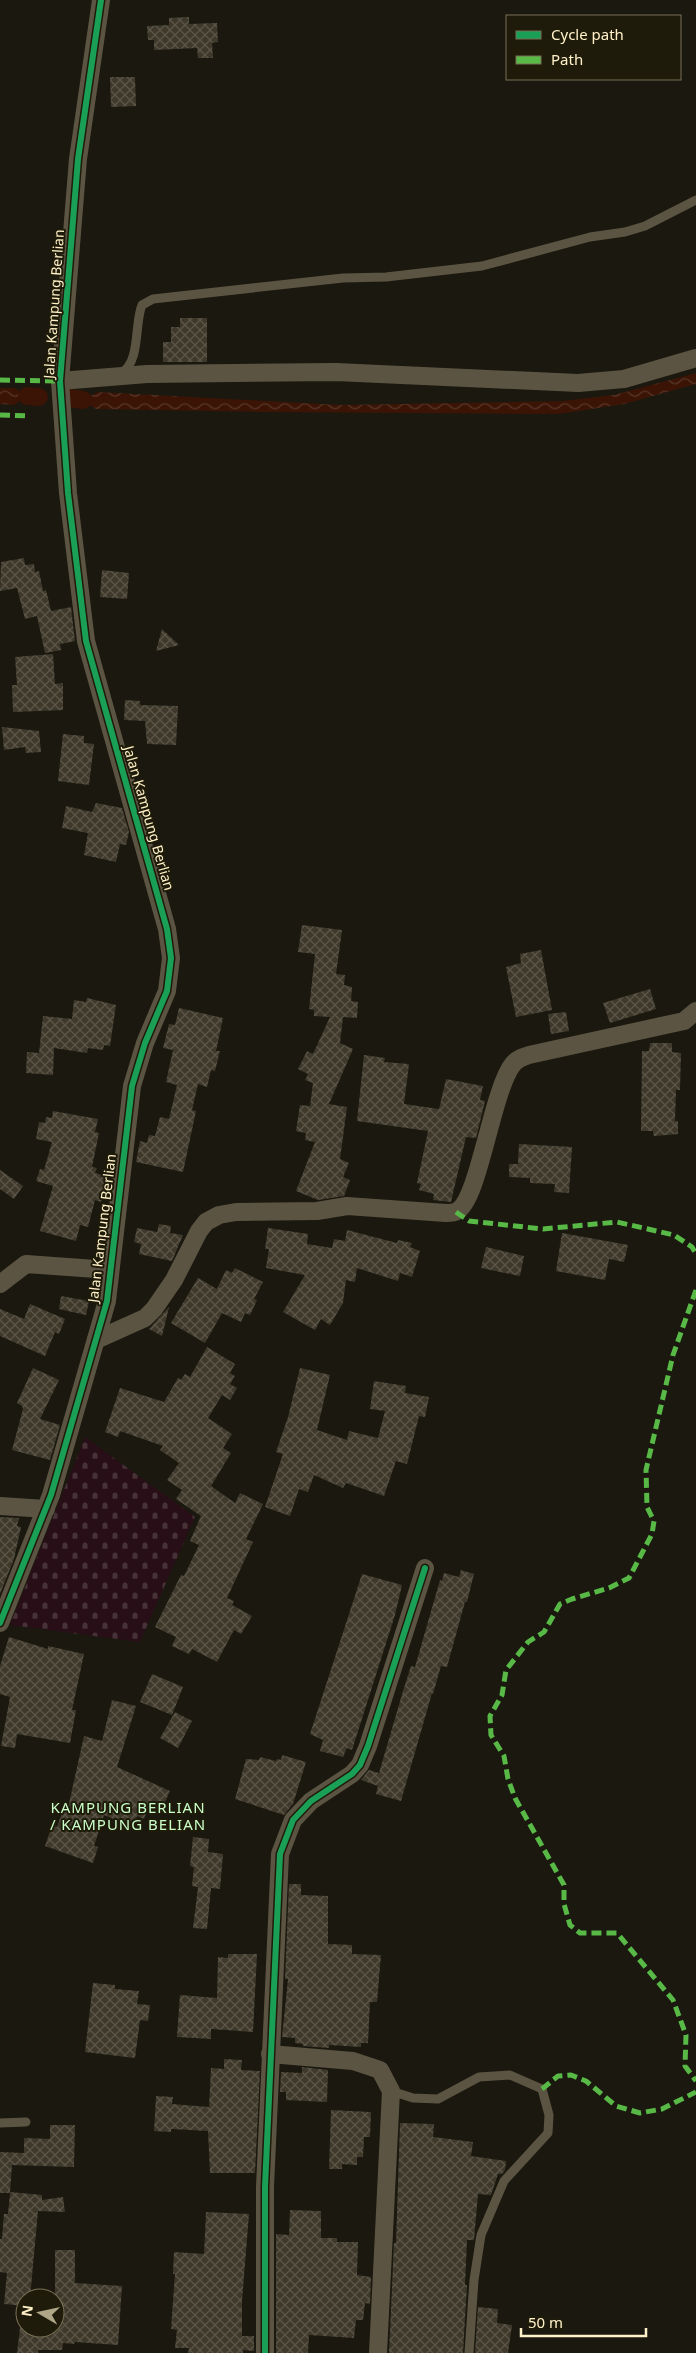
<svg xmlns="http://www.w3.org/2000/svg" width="696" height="2353" font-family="'Noto Sans',sans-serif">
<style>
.cemetery{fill:url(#cemetery-stones)}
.water{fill:url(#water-waves)}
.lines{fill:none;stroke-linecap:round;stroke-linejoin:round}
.canal{stroke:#3b1405;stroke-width:18}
.building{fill:url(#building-cross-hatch)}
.lane{stroke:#5c5442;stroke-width:9}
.street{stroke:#5c5442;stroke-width:18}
.quiet{stroke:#58b947;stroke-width:5;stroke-dasharray:10 5;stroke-linecap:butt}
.cycleway-casing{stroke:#1f1b0a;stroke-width:9}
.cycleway{stroke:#1a9f57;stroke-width:6}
.labels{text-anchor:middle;stroke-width:4;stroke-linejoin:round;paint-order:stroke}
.street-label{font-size:14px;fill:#fff1c8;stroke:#1f1b0a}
.neighbourhood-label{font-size:15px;letter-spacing:1px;fill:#caffca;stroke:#1f1b0a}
</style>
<defs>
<pattern id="cemetery-stones" width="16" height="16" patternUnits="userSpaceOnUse" patternTransform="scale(1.25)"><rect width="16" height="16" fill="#270e17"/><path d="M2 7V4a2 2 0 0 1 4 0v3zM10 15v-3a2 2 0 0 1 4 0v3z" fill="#473237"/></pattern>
<pattern id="water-waves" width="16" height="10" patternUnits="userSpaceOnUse" patternTransform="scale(1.25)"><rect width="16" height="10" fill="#3b1405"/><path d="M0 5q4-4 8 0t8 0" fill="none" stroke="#583728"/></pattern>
<pattern id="building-cross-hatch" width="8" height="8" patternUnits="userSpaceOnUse" patternTransform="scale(1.25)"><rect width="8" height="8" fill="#3e392b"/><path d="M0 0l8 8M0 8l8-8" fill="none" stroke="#5b5648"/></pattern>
</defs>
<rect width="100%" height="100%" fill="#1a180f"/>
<polygon class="cemetery" points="85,1437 195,1517 140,1642 10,1625"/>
<g class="water">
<polygon points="696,373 696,384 624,404 559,414 263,412 96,409 83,400 98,392 341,405 562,401 614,395"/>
<polygon points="0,388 15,388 27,396 14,405 0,404"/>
</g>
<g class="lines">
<g class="canal">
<polyline points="27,396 39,397"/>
<polyline points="69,398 83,400"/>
</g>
</g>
<g class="building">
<polygon points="189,17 189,24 217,23 218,42 212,43 213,58 198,58 197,48 154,50 154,40 148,40 147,26 169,25 169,18"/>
<polygon points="110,77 135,77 136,106 111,107"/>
<polygon points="180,318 207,318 207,362 163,362 163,342 171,342 171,327 180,327"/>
<polygon points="24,558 25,565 34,564 35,572 39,571 43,591 46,590 51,611 71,607 75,641 60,644 61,650 45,653 37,616 25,619 17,588 0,591 1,562"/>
<polygon points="102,570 129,573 127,599 100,597"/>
<polygon points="162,629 179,645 156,651"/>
<polygon points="53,654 55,684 63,683 63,710 13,712 12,685 17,685 15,657"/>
<polygon points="125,700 140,701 140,705 178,706 176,745 147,744 145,721 124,720"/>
<polygon points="2,727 39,731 41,752 26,753 25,747 4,750"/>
<polygon points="63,734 84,736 84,743 94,744 89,785 58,781"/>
<polygon points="96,803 122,808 129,832 126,845 120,844 116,862 84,855 88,833 62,828 66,806 92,812"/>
<polygon points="302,925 342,930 336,974 345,975 344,985 352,987 351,1001 358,1002 357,1018 343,1017 340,1043 353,1049 329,1104 347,1107 340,1159 349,1163 343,1177 350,1180 344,1196 318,1200 296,1191 315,1142 305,1140 306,1133 296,1131 300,1105 310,1106 313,1083 305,1080 308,1074 298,1069 307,1051 313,1054 330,1017 314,1016 314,1010 309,1009 315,954 298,952"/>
<polygon points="541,950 552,1010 516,1017 506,967 521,963 520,954"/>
<polygon points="650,989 656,1009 610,1023 603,1003"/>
<polygon points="87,998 116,1005 110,1046 104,1045 103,1050 88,1048 87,1053 54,1048 53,1075 26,1073 27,1052 39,1053 43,1016 72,1019 74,1000 86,1002"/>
<polygon points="179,1008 223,1018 216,1051 220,1051 215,1071 211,1070 207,1087 198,1084 192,1110 196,1111 183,1172 136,1162 140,1141 147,1143 149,1135 155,1136 160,1117 169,1119 177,1085 166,1082 173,1050 163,1048 169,1024 175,1025"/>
<polygon points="566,1012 569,1031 551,1034 548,1014"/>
<polygon points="650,1043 672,1043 672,1052 681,1053 680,1090 676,1090 675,1121 678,1121 678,1134 654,1136 653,1131 641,1131 642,1051 649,1051"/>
<polygon points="364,1055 385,1058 384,1062 409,1064 404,1104 439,1109 446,1079 483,1086 480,1100 485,1101 476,1138 466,1137 451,1202 433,1200 434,1194 419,1190 421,1184 417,1183 428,1131 357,1121"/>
<polygon points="53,1111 98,1119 95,1132 99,1133 92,1167 97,1168 95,1173 109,1177 101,1202 95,1200 88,1227 80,1225 76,1241 40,1231 53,1186 36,1181 40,1169 44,1170 52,1142 36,1139 39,1122 45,1123 46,1117 52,1118"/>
<polygon points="519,1144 572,1147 569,1193 554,1192 555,1184 530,1183 530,1178 509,1177 509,1164 518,1164"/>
<polygon points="0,1170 23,1186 14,1199 0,1189"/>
<polygon points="159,1224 171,1226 170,1233 183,1235 172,1261 139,1254 141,1244 134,1242 137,1228 157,1232"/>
<polygon points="268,1228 308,1234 307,1244 332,1248 334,1239 345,1241 347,1230 397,1243 398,1240 412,1243 410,1247 420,1251 412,1277 400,1273 398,1281 357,1268 355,1282 346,1280 343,1303 330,1325 321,1319 315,1330 283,1312 305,1275 266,1268 269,1249 265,1249"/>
<polygon points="562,1233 628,1245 624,1262 609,1259 605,1280 556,1271"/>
<polygon points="486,1247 524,1256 520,1276 481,1268"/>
<polygon points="235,1268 263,1282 254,1299 257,1300 250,1315 245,1313 241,1322 222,1313 205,1343 171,1323 198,1278 217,1289 226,1270 232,1273"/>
<polygon points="61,1296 89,1301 86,1315 59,1309"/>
<polygon points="30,1304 65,1319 59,1334 55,1332 45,1356 0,1336 0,1309 24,1319"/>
<polygon points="169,1307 162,1336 149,1329"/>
<polygon points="207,1347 235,1364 230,1373 235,1376 230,1384 237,1388 230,1400 222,1395 208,1418 232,1434 223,1448 231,1453 211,1486 235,1503 240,1493 263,1504 246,1539 253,1542 227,1598 234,1601 232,1605 252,1616 241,1634 234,1630 217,1662 192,1649 189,1654 172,1646 176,1637 155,1627 181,1575 184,1576 199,1545 190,1541 201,1516 176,1499 182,1490 167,1480 179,1463 160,1450 163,1446 120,1431 118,1437 105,1432 120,1388 164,1402 178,1378 181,1380 185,1374 190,1377"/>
<polygon points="33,1368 59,1380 40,1419 60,1425 50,1460 12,1450 23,1409 22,1406 17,1403"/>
<polygon points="300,1368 330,1375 317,1430 347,1440 349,1431 378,1438 385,1411 370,1409 374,1381 406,1386 405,1393 429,1397 425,1417 419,1416 407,1464 396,1461 384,1496 346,1483 343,1488 314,1475 308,1492 299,1489 290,1516 265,1507 283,1454 276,1452 288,1417"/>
<polygon points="0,1517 19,1518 17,1526 21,1527 14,1559 0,1594"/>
<polygon points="461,1570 474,1574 467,1602 465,1602 447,1667 441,1666 433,1694 432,1693 401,1801 376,1794 378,1786 361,1780 369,1770 379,1773 403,1691 411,1666 415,1667 440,1580 442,1581 444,1573 459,1577"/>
<polygon points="362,1574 402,1585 395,1615 352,1750 347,1748 343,1757 320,1751 323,1740 310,1734"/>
<polygon points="9,1637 48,1649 48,1646 84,1654 72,1710 76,1710 70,1743 17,1734 15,1748 1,1746 10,1697 0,1694 0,1666"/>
<polygon points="152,1674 183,1687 172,1715 140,1702"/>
<polygon points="112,1700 136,1706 117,1767 170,1791 161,1811 149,1806 144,1819 137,1816 132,1827 104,1815 94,1846 98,1847 93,1863 45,1846 52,1825 57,1827 64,1807 68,1808 84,1736 102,1741"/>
<polygon points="175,1712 192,1721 178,1748 160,1738"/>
<polygon points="282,1755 306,1762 293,1804 284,1815 235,1799 246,1759 259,1760 260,1757 276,1761 277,1759 281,1760"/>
<polygon points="193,1837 209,1839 208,1852 223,1854 220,1889 211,1888 207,1929 193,1928 198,1887 192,1886 194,1867 190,1866"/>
<polygon points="289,1884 301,1884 301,1895 328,1896 328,1944 352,1945 352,1954 381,1955 377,2002 370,2002 368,2043 361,2043 361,2047 329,2045 329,2048 303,2046 303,2044 295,2043 295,2038 282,2037 288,1979 285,1979"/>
<polygon points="228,1954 257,1954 253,2032 211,2029 211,2039 177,2037 180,1995 217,1998 218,1957 228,1958"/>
<polygon points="93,1983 115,1985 115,1989 139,1991 137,2004 150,2005 148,2021 140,2020 135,2058 85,2052"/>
<polygon points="224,2059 242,2060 241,2070 260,2071 255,2173 210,2173 208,2131 171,2129 171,2132 154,2131 156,2096 173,2097 172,2104 209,2107 211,2068 224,2069"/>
<polygon points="302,2067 328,2070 327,2102 286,2100 286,2092 280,2092 281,2072 302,2073"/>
<polygon points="331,2110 371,2112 370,2137 364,2137 363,2157 357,2157 357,2165 342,2164 342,2169 329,2169"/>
<polygon points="400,2123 434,2124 433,2137 473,2142 471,2156 506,2161 505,2170 502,2174 498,2174 491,2195 478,2194 474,2240 467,2240 465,2285 467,2285 463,2353 389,2353 394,2243 396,2243"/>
<polygon points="50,2125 75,2125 74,2167 12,2165 10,2192 42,2195 42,2200 63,2197 65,2212 38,2211 30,2298 25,2298 25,2306 4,2304 7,2273 0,2272 0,2239 2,2239 4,2214 8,2214 10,2193 0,2193 0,2152 24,2153 24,2138 50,2139"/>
<polygon points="290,2210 321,2211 321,2238 337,2238 337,2242 358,2242 357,2275 371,2277 370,2304 365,2303 363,2320 356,2320 354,2338 309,2335 308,2353 276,2353 276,2234 289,2235"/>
<polygon points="206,2212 249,2214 242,2301 242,2336 254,2336 254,2351 243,2350 243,2353 188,2353 189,2348 175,2348 177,2330 171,2329 175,2274 173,2274 174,2252 204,2254"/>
<polygon points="55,2250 75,2250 75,2283 122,2286 118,2345 75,2342 74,2344 63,2343 62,2350 38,2350 38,2353 17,2353 20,2328 55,2328"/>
<polygon points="478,2307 498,2309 497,2323 512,2325 508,2353 475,2353"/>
</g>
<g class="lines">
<g class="lane">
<path d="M121,373C141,362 134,324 142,305L153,299L343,278L386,277L482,266L590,237L625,232L645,226L696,200"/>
<polyline points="391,2091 413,2098 438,2099 479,2077 510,2075 542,2089 549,2115 548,2133 504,2181 481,2235 474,2280 469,2353"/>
<polyline points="0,2123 26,2122"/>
</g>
<g class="street">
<polyline points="60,381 147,374 336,372 578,383 624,379 696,358"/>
<polyline points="0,1284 26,1264 110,1270"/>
<path d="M96,1340L145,1318L154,1309L174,1280L199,1231L206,1222L219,1215L236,1212L317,1211L347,1206L446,1213C449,1213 454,1213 457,1211C479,1200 492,1090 513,1064C517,1059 523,1057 529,1055L684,1021L696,1011"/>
<polyline points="0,1506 46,1509"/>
<polyline points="0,1623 51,1495 107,1301 132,1086 145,1043 167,991 171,958 167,929 86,641 68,493 60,381 78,159 101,0"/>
<polyline points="270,2054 353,2061 380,2070 391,2091 378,2353"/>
<polyline points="265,2353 265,2187 280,1854 293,1820 311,1801 352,1774 360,1765 368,1746 425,1568"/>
</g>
<g class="quiet">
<polyline points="0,380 60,381"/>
<polyline points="0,415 29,416"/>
<polyline points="456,1212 469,1221 543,1229 617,1222 674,1235 692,1247 696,1254"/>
<polyline points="696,1290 673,1355 646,1470 647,1507 654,1521 652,1534 629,1578 609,1588 572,1599 560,1604 544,1632 528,1642 506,1670 502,1695 490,1716 491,1735 504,1756 508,1779 515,1798 564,1885 564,1904 570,1925 580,1933 617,1933 673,2000 686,2035 685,2066 696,2081"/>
<polyline points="542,2089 558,2076 571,2075 586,2081 616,2106 640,2113 662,2109 696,2092"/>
</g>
<defs>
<g id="cycleway">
<polyline points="0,1623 51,1495 107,1301 132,1086 145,1043 167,991 171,958 167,929 86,641 68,493 60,381 78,159 101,0"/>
<polyline points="265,2353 265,2187 280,1854 293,1820 311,1801 352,1774 360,1765 368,1746 425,1568"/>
</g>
</defs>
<use href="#cycleway" class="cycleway-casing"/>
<use href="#cycleway" class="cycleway"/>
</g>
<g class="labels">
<g class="street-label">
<text transform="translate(54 304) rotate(-86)" y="5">Jalan Kampung Berlian</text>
<text transform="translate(149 818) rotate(74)" y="5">Jalan Kampung Berlian</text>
<text transform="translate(102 1228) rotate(-83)" y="5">Jalan Kampung Berlian</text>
</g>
<g class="neighbourhood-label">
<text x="128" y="1813">KAMPUNG BERLIAN<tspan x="128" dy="17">/ KAMPUNG BELIAN</tspan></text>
</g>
</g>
<rect x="506" y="15" width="175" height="65" fill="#1f1b0a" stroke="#797156"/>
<rect x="516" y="31" width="25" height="8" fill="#1a9f57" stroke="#797156"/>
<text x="551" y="40" font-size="15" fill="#fff1c8">Cycle path</text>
<rect x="516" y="56" width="25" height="8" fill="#58b947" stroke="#797156"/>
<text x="551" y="65" font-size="15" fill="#fff1c8">Path</text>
<g transform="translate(40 2313) rotate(279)"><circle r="24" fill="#1f1b0a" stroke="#797156"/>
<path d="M0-4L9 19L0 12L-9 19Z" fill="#afa587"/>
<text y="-8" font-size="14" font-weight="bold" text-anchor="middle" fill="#fff1c8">N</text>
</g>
<path d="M521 2328v8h125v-8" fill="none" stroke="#fff1c8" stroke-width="2.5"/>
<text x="528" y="2328" font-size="15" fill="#fff1c8" stroke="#1f1b0a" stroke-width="4" paint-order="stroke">50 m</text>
</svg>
